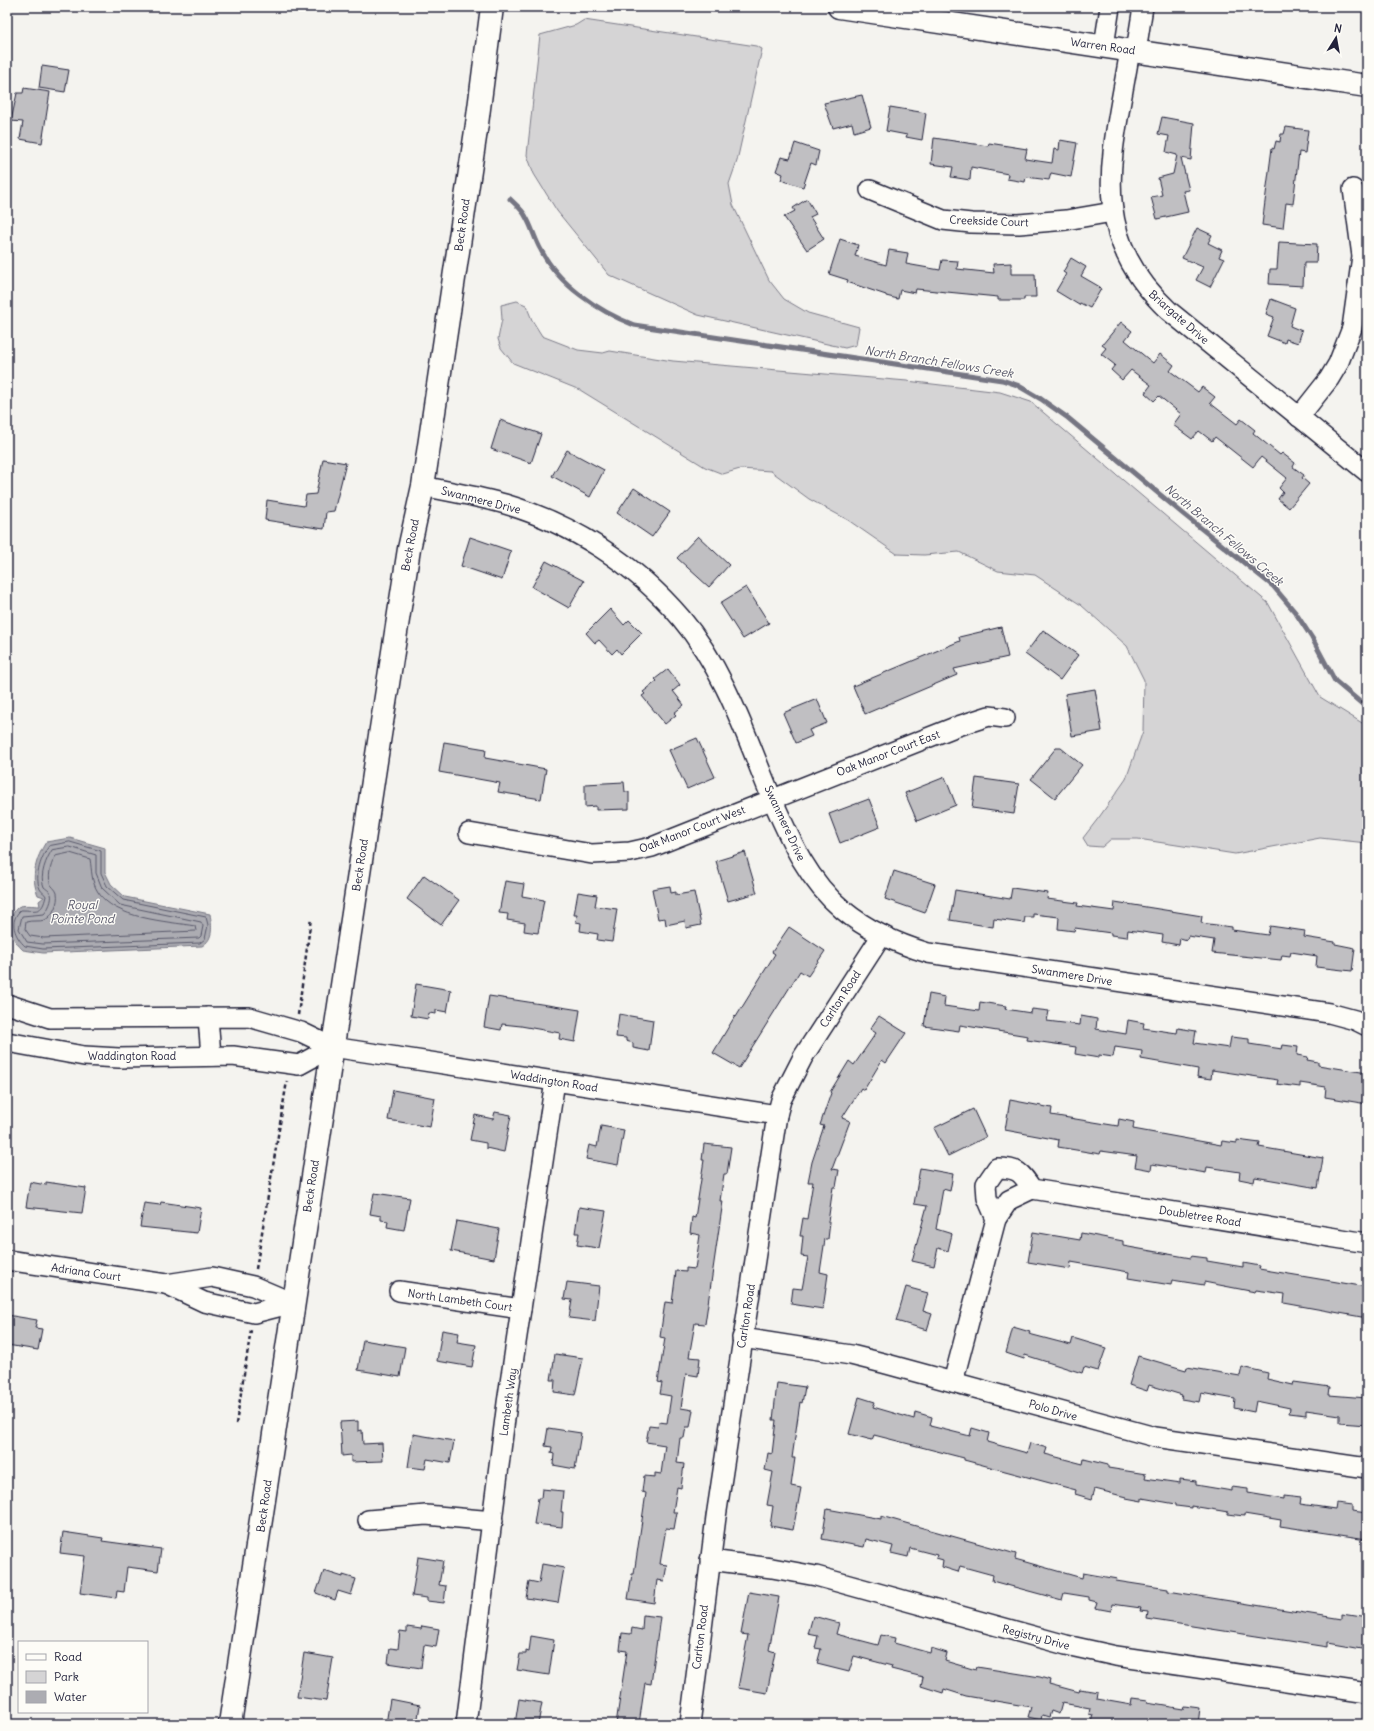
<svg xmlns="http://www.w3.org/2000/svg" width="1374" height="1731" font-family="Delius,sans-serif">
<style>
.green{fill:#d5d4d5;stroke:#7c7b88}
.water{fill:#acacb2;stroke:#757582}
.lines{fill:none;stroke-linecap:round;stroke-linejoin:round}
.shore{stroke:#59596b;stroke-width:1}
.stream{stroke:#757582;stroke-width:5}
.building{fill:#c0bfc2;stroke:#22223b}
.minor-casing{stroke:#22223b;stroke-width:22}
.secondary-casing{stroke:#22223b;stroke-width:25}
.path{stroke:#22223b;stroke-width:2.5;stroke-dasharray:4 3;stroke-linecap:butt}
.minor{stroke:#fdfcf7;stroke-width:19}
.secondary{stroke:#fdfcf7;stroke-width:22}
.labels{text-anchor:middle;stroke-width:3;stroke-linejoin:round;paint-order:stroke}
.street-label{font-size:11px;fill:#22223b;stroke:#fdfcf7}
.water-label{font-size:12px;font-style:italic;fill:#59596b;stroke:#fdfcf7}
</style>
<rect width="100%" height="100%" fill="#f4f3ef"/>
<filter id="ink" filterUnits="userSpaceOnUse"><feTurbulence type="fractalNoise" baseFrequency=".025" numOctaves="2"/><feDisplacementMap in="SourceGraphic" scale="8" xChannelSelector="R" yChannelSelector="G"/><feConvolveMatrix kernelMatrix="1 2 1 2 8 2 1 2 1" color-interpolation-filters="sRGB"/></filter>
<g filter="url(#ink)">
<g class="green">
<polygon points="584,20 756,46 762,49 737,161 729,184 733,205 769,280 784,299 808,313 859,327 856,345 845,348 698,315 609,275 557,211 534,174 527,155 540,35 576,25"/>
<polygon points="517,301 526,305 532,320 542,336 578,350 603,353 610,351 673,361 907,381 1000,392 1031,402 1268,603 1320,697 1367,726 1367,843 1320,838 1235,854 1138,839 1111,839 1102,847 1088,846 1083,838 1100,816 1126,779 1143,731 1144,680 1127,646 1081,605 1035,575 998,571 959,552 924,555 897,554 848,520 809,499 771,471 740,469 723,474 705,467 580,390 513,363 501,348 498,339 502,319 501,305"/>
</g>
<path class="water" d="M70,838L105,848V872L111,884L125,897L210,914C212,926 214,939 202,946L43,953L23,950C14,941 9,934 11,921C12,916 14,910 18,907C23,904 34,906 40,906L39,901L44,897L38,895C30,877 36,858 46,842Z"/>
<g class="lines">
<g class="shore">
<path d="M70,842L101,851V873L107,886L123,900L206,917L208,925L205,939L200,943L43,949L25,946C15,937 8,921 21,910C37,910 42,914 46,896C45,893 42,893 40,889C34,876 41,857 49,846Z"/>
<path d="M70,847L96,855V873L102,888L120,905L201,922L203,926L201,936L199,938L43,944L27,942L19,929L22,916L44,914C48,910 53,899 51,894C49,890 46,889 44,887C39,876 46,859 52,850Z"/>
<path d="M70,853L90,859C92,871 91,881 98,892C115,919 166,921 195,926L196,931L44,938L30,936L25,929L26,922C32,920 39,922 45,920C53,916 59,902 57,893C56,889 51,886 50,883C48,874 51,862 56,856Z"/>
</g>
<path class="stream" d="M510,199C515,204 523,210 526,217C532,227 535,240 541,250C559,285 598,311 634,325L1002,380L1017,385L1041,399L1068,418L1182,513L1273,586L1295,612L1312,638L1335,681L1367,708"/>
</g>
<g class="building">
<polygon points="42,66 69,70 65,92 39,88"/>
<polygon points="24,88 50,92 42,143 20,139 23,122 11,121 17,93 23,93"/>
<polygon points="862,95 871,127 854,132 852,123 833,128 824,103"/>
<polygon points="890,107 926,113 922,140 906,137 907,135 886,131"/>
<polygon points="1162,117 1194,123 1191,160 1181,158 1189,190 1183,191 1188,212 1157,219 1151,197 1162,195 1158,178 1173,174 1177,155 1166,152 1169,136 1158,134"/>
<polygon points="1286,127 1308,130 1305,153 1299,152 1293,204 1286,203 1283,228 1262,225 1272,148 1274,149 1276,141 1280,142 1281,134 1284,134"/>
<polygon points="934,138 988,146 989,143 1027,149 1025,159 1052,163 1054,149 1059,150 1060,140 1077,143 1071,177 1051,173 1049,180 1026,177 1025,182 1007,179 1008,174 971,167 970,180 951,177 953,167 931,164"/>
<polygon points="795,143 819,151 816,165 811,163 803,187 781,180 783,174 776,171 781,157 790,159"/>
<polygon points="807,199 816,214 810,217 824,239 807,250 784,217 795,211 793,208"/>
<polygon points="1197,228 1212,235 1208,243 1222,250 1219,257 1224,259 1210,287 1196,280 1203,267 1182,258"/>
<polygon points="840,239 858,245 855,256 886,265 889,250 908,253 906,264 940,270 942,260 958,261 957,269 994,273 993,264 1011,263 1011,274 1035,274 1036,297 1024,297 1024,300 998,300 998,297 916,289 915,293 900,290 898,299 886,296 886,295 847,282 848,280 829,274"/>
<polygon points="1279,242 1317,244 1316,263 1304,263 1303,286 1269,284 1270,269 1277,269"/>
<polygon points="1071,258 1086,267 1081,276 1100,287 1099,288 1101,289 1090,308 1080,303 1079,305 1056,291 1066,274 1063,272"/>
<polygon points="1271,299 1295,308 1290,326 1302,331 1298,343 1286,339 1285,343 1267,336 1274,317 1266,314"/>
<polygon points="1121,322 1132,331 1125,340 1153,363 1160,354 1174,365 1170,371 1198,392 1202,387 1215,397 1210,403 1237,424 1241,419 1255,430 1253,433 1280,455 1282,453 1295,463 1293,467 1304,475 1302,478 1309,484 1289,508 1278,499 1283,492 1279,488 1287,478 1261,457 1253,467 1215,437 1212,441 1199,431 1192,439 1173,425 1181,414 1159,396 1154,401 1145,393 1151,385 1131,370 1122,380 1111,370 1115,365 1101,354 1106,348 1102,345"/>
<polygon points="500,420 541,434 531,463 491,449"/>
<polygon points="567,450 604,470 590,497 552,476"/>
<polygon points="323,459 346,463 334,511 326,512 324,529 265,520 267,500 304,506 306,495 316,494"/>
<polygon points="634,488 670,512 652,537 617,513"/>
<polygon points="698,536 729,565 709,587 677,558"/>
<polygon points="470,537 511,551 502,580 461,566"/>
<polygon points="546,561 584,581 569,608 532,587"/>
<polygon points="746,587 769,623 743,639 720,603"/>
<polygon points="610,609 624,625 629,620 642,633 621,654 617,649 612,654 599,640 595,643 586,633"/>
<polygon points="1001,627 1008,657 954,669 957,675 865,714 853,686 960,641 959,637"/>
<polygon points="1043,630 1078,655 1060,680 1025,654"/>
<polygon points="668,669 680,685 673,691 684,705 674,713 676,715 665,724 642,696 645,694 643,692 657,681 655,679"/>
<polygon points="1095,689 1102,731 1072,736 1065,694"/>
<polygon points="817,699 827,723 809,730 812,736 796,743 783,713"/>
<polygon points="697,738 715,777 687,789 669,750"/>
<polygon points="444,742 486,749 485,758 546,769 541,799 498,792 500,783 439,772"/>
<polygon points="1056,748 1061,748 1082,765 1055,798 1031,779"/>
<polygon points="945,777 956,805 917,821 905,793"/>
<polygon points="976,778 1019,784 1014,814 972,808"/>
<polygon points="624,782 625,792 629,792 629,809 596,810 596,806 585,807 585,784"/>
<polygon points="869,799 880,827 840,843 829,814"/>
<polygon points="745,852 757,893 728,901 716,861"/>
<polygon points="894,871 935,884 925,913 885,899"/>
<polygon points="424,875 459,900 441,925 407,899"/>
<polygon points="505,881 524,884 522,896 544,900 538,933 524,931 525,923 507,920 508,914 499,913"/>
<polygon points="670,886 671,893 676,892 676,895 694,892 701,925 686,928 685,921 666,925 665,918 658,919 652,889"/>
<polygon points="1012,888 1048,893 1047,899 1078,903 1077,906 1114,911 1115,902 1202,916 1201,923 1232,927 1232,930 1268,935 1270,926 1305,931 1304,937 1335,942 1335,944 1355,948 1352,971 1316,967 1317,956 1291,952 1290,956 1282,955 1281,960 1212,953 1214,940 1188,936 1187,940 1180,938 1179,945 1162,942 1163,935 1128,930 1127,937 1111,935 1111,933 1075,928 1074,931 1058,929 1059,917 1033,914 1033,917 1025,917 1024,923 994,919 993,927 950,920 955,890 1010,899"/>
<polygon points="578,892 597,895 595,906 617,909 612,942 597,940 598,934 580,931 581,923 576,922 577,915 574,915"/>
<polygon points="789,927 825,951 808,976 800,971 739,1068 713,1053 735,1016 736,1017 775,954 772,952"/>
<polygon points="416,984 451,990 447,1012 436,1010 436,1014 429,1013 428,1019 411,1016"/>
<polygon points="929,994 945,997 944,1006 979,1011 980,1002 1006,1006 1005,1009 1031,1013 1032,1009 1049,1011 1047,1021 1080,1025 1081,1016 1097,1019 1096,1029 1126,1034 1128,1020 1144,1023 1143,1028 1177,1033 1178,1028 1196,1031 1194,1043 1229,1048 1231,1037 1249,1039 1249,1044 1282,1049 1283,1045 1298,1047 1297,1055 1308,1057 1307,1060 1318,1062 1318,1065 1367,1073 1367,1104 1325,1097 1326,1087 1300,1083 1300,1087 1277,1084 1278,1080 1212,1070 1211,1079 1197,1077 1198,1069 1141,1059 1142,1051 1115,1047 1113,1057 1099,1055 1099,1058 1075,1054 1076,1047 1027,1040 1028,1036 960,1025 959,1031 924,1026"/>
<polygon points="489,996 580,1010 575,1042 559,1039 560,1033 521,1026 502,1024 501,1030 484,1027"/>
<polygon points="619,1014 653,1020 649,1051 633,1048 633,1043 626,1041 626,1038 616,1037"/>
<polygon points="879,1016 906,1033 886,1063 882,1060 864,1090 861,1088 842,1118 850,1121 832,1169 839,1170 836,1187 833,1187 828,1222 830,1222 828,1239 825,1239 820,1272 828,1274 823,1309 791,1304 793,1288 802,1289 808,1257 801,1256 803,1236 800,1236 803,1218 807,1219 813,1182 808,1182 812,1162 824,1126 820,1125 831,1093 830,1092 849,1061 854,1065 876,1033 870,1029"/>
<polygon points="393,1090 435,1098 430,1127 388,1120"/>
<polygon points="1010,1100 1052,1108 1051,1115 1118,1126 1119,1119 1134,1122 1133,1129 1221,1145 1222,1141 1237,1143 1237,1140 1260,1143 1259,1147 1323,1158 1318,1188 1255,1177 1254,1182 1239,1179 1240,1172 1207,1167 1206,1173 1152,1164 1151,1170 1135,1167 1137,1156 1101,1151 1100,1154 1058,1147 1059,1140 1005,1130"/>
<polygon points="973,1109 986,1137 948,1156 934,1128"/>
<polygon points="495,1112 511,1115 504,1152 486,1148 486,1143 470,1140 475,1115 493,1119"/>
<polygon points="601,1126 624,1130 618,1165 586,1159 589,1145 597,1147"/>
<polygon points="704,1144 731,1147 727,1174 724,1174 720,1201 723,1201 705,1324 695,1323 689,1357 700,1358 698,1376 686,1374 681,1408 693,1410 690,1427 686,1427 684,1438 680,1438 677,1463 684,1464 681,1488 677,1487 673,1512 677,1512 674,1529 666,1528 660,1564 667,1565 664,1581 657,1580 654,1603 628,1599 632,1574 634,1574 646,1493 642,1492 644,1476 655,1477 655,1473 661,1474 665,1445 646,1442 649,1426 658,1427 659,1422 667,1423 671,1396 660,1394 662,1383 658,1382 665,1338 660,1337 665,1302 672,1303 676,1271 686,1272 686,1268 695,1269 700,1235 690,1233 692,1217 695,1218 704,1160 702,1160"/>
<polygon points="920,1168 953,1174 950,1191 943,1189 936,1229 952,1234 948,1251 938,1248 934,1266 912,1261 927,1206 914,1204"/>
<polygon points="30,1182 46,1185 46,1182 86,1188 82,1213 26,1207"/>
<polygon points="374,1193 410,1198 404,1230 387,1227 388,1221 381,1220 381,1216 370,1214"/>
<polygon points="161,1202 201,1208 197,1233 140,1227 144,1203 160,1205"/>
<polygon points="579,1207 606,1211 599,1248 577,1245 579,1233 575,1233"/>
<polygon points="457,1221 499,1229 494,1259 451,1251"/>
<polygon points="1033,1232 1080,1240 1081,1233 1123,1241 1123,1246 1191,1258 1191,1256 1207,1258 1207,1261 1243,1267 1243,1263 1260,1266 1259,1269 1367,1287 1367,1318 1284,1303 1285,1294 1256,1290 1255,1292 1204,1282 1204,1285 1172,1280 1171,1285 1128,1278 1129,1272 1071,1262 1070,1269 1028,1262"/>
<polygon points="567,1282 599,1286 595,1321 569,1318 572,1300 564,1299"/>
<polygon points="906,1287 928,1293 923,1311 932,1314 927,1330 896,1321"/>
<polygon points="7,1315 37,1320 35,1328 42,1329 38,1350 7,1345"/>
<polygon points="1013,1327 1030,1332 1029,1334 1071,1345 1073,1338 1106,1348 1098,1371 1084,1367 1082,1373 1025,1355 1024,1359 1006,1353"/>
<polygon points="442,1330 459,1333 457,1342 476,1345 472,1367 437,1361"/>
<polygon points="363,1340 405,1347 400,1377 358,1370"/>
<polygon points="555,1354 583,1358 575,1395 554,1392 555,1380 551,1380"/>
<polygon points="1138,1356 1186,1370 1187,1367 1240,1376 1242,1367 1268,1373 1267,1379 1293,1385 1294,1382 1330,1387 1329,1395 1367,1398 1367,1425 1340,1423 1340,1415 1306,1410 1306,1415 1289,1413 1290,1408 1256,1401 1254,1412 1234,1408 1235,1399 1201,1393 1199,1402 1181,1399 1182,1395 1149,1385 1147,1391 1129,1385"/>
<polygon points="777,1383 805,1387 802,1403 800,1402 792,1458 795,1458 791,1486 801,1488 793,1530 770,1526 773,1506 767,1505 773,1472 765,1470 768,1453 772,1454 776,1420 773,1420"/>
<polygon points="859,1397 875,1402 873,1407 914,1419 915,1412 932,1417 930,1426 970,1436 972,1428 989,1433 987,1442 1027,1453 1030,1443 1047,1448 1045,1454 1083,1464 1084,1459 1108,1465 1108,1468 1146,1474 1145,1478 1180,1483 1180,1479 1196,1481 1196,1485 1232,1491 1232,1487 1248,1489 1248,1493 1284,1499 1284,1496 1301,1498 1300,1504 1335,1509 1336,1503 1352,1505 1352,1511 1367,1513 1367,1539 1280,1526 1281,1520 1244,1514 1244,1516 1228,1514 1228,1512 1192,1506 1192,1508 1176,1506 1176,1504 1142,1498 1142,1501 1126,1498 1126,1497 1095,1489 1092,1499 1075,1494 1076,1490 964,1460 964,1458 874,1435 872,1440 849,1434"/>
<polygon points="358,1421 358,1431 362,1430 363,1444 382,1443 383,1461 351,1462 351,1455 342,1456 340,1422"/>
<polygon points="548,1428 581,1433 575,1469 553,1465 554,1454 551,1453 552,1447 545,1446"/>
<polygon points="413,1434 454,1441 450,1463 427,1459 425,1469 408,1467"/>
<polygon points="542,1489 563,1491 561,1512 563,1512 562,1527 534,1524 538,1498 541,1498"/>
<polygon points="827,1509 881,1519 881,1516 916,1526 1016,1554 1015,1559 1082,1578 1083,1573 1117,1579 1116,1581 1168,1589 1168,1591 1342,1619 1342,1614 1367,1618 1367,1649 1327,1642 1327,1647 1147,1619 1148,1612 1140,1611 1141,1608 1112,1604 1111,1611 1095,1608 1097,1602 1089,1600 1089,1597 1064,1593 1062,1600 992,1581 993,1575 960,1566 958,1572 942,1567 943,1560 936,1558 937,1555 910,1548 908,1557 891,1553 893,1546 866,1539 864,1547 822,1539"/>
<polygon points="63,1532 103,1538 102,1541 161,1549 158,1571 127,1567 124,1592 117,1591 116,1598 80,1593 85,1556 60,1553"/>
<polygon points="418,1557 443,1561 439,1585 446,1586 444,1603 427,1601 427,1598 412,1596"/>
<polygon points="542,1564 564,1568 558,1603 526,1598 529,1581 539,1583"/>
<polygon points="324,1571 343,1577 343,1575 356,1579 351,1595 338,1591 335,1600 316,1593"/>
<polygon points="749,1592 779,1597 769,1650 775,1652 767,1693 738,1688 748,1635 741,1634"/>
<polygon points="643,1615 660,1617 651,1684 645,1683 639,1724 616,1724 627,1651 620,1650 622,1633 631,1634 632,1628 642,1630"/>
<polygon points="813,1616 839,1623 836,1634 878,1645 881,1635 895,1638 894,1643 930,1653 931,1648 947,1653 945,1661 976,1670 977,1667 1040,1677 1050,1680 1049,1684 1079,1692 1080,1689 1098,1692 1097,1699 1131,1705 1132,1698 1148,1700 1147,1703 1183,1709 1184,1706 1200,1708 1198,1724 1102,1724 1091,1722 1093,1715 1089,1714 1090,1708 1062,1703 1059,1714 1051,1711 1049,1717 1042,1715 1041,1720 1028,1717 1031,1707 966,1696 944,1689 943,1693 921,1686 923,1677 891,1669 892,1666 854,1656 849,1672 817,1664 821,1649 815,1648 818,1636 808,1634"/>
<polygon points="422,1626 439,1629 436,1647 424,1645 421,1668 388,1663 390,1648 398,1649 400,1631 407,1632 407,1627 421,1629"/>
<polygon points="531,1636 554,1640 549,1675 517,1670 520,1654 526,1654 526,1651 529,1652"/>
<polygon points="304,1653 333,1658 326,1701 297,1697"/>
<polygon points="390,1699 420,1705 417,1724 386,1724"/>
<polygon points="519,1699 542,1703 538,1724 515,1724"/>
</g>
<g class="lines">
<defs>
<g id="minor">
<polyline points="1104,46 1110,7"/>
<path d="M1130,50C1114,151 1083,231 1169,311L1367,472"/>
<polyline points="1136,51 1143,7"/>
<polyline points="870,190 943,220 971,223 1019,224 1066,220 1113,212"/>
<polyline points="1299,417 1329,379 1338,364 1352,328 1362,256 1353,189"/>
<path d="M423,486C450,492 478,496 505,504C573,524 635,564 681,618C724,669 745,733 770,794C789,837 806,879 843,910C868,931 898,944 928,953L1329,1013L1355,1020L1367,1026"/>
<polyline points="469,833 592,854 630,852 652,847 955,727 989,716 1005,718"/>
<polyline points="7,1004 50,1018 249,1017 301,1032 332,1047 777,1115"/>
<polyline points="208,1017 211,1056"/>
<polyline points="7,1042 84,1056 119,1058 233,1056 299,1065 332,1047"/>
<polyline points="996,1219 1009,1200 1032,1189"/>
<polyline points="7,1260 166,1284 212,1277 253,1286 293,1303"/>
<polyline points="166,1284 204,1302 254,1313 293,1303"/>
<polyline points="399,1291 521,1309"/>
<polyline points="742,1338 851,1355 883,1363 1155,1437 1367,1468"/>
<path d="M953,1382L996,1219L987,1198L986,1184L997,1168C1018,1168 1021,1172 1032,1189L1367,1243"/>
<polyline points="368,1520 426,1515 493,1521"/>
<polyline points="710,1560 772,1568 816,1576 1066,1645 1116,1656 1367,1693"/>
<polyline points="466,1724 507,1403 555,1081"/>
<polyline points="690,1724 716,1517 777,1115 781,1100 803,1057 882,935"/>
</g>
<g id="secondary">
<polyline points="839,7 1367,86"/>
<polyline points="230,1724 380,735 409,549 423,486 477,124 492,7"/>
</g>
</defs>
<use href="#minor" class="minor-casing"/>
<use href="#secondary" class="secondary-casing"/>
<g class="path">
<polyline points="298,1015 311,918"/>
<polyline points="256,1269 287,1081"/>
<polyline points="236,1424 251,1330"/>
</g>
<use href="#minor" class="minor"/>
<use href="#secondary" class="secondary"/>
</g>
</g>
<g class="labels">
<g class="street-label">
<text transform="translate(1103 46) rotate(8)" y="4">Warren Road</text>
<text transform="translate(989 221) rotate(2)" y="4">Creekside Court</text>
<text transform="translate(462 225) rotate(-82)" y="4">Beck Road</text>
<text transform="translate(1179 317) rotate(41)" y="4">Briargate Drive</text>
<text transform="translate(481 500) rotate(14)" y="4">Swanmere Drive</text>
<text transform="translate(410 545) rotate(-79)" y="4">Beck Road</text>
<text transform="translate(888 753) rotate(-21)" y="4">Oak Manor Court East</text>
<text transform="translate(785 823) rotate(65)" y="4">Swanmere Drive</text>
<text transform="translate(692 829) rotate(-21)" y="4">Oak Manor Court West</text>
<text transform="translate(360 865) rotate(-81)" y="4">Beck Road</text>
<text transform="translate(1072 975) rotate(9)" y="4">Swanmere Drive</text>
<text transform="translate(840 999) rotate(-57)" y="4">Carlton Road</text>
<text x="132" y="1060">Waddington Road</text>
<text transform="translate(554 1081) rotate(9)" y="4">Waddington Road</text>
<text transform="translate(311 1186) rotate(-81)" y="4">Beck Road</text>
<text transform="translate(1200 1216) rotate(9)" y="4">Doubletree Road</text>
<text transform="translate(86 1272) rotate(8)" y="4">Adriana Court</text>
<text transform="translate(460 1300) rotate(8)" y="4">North Lambeth Court</text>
<text transform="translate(746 1316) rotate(-81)" y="4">Carlton Road</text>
<text transform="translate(508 1402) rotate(-82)" y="4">Lambeth Way</text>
<text transform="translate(1053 1410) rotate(16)" y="4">Polo Drive</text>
<text transform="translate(264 1506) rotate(-82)" y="4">Beck Road</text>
<text transform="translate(700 1637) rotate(-83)" y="4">Carlton Road</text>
<text transform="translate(1036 1637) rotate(15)" y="4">Registry Drive</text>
</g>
<g class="water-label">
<text transform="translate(939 362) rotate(9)" y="4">North Branch Fellows Creek</text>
<text transform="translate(1224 535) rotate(40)" y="4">North Branch Fellows Creek</text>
<text x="82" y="909">Royal<tspan x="82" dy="14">Pointe Pond</tspan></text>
</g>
</g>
<rect width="1374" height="1731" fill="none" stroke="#fdfcf7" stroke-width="24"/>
<rect x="12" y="12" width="1350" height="1707" fill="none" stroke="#22223b" stroke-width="1.5" filter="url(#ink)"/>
<rect x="18" y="1641" width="130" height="72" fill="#fdfcf7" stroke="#a5a5ac"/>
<rect x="26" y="1654" width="20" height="6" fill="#fdfcf7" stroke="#a5a5ac"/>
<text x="54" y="1661" font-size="12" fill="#22223b">Road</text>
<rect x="26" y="1671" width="20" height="12" fill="#d5d4d5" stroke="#a5a5ac"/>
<text x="54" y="1681" font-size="12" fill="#22223b">Park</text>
<rect x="26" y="1691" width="20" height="12" fill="#acacb2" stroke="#a5a5ac"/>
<text x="54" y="1701" font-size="12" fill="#22223b">Water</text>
<g transform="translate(1336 38) rotate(11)" stroke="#fdfcf7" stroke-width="3" paint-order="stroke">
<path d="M0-3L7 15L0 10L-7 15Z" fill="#22223b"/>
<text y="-6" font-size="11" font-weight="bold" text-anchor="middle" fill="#22223b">N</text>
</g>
</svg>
